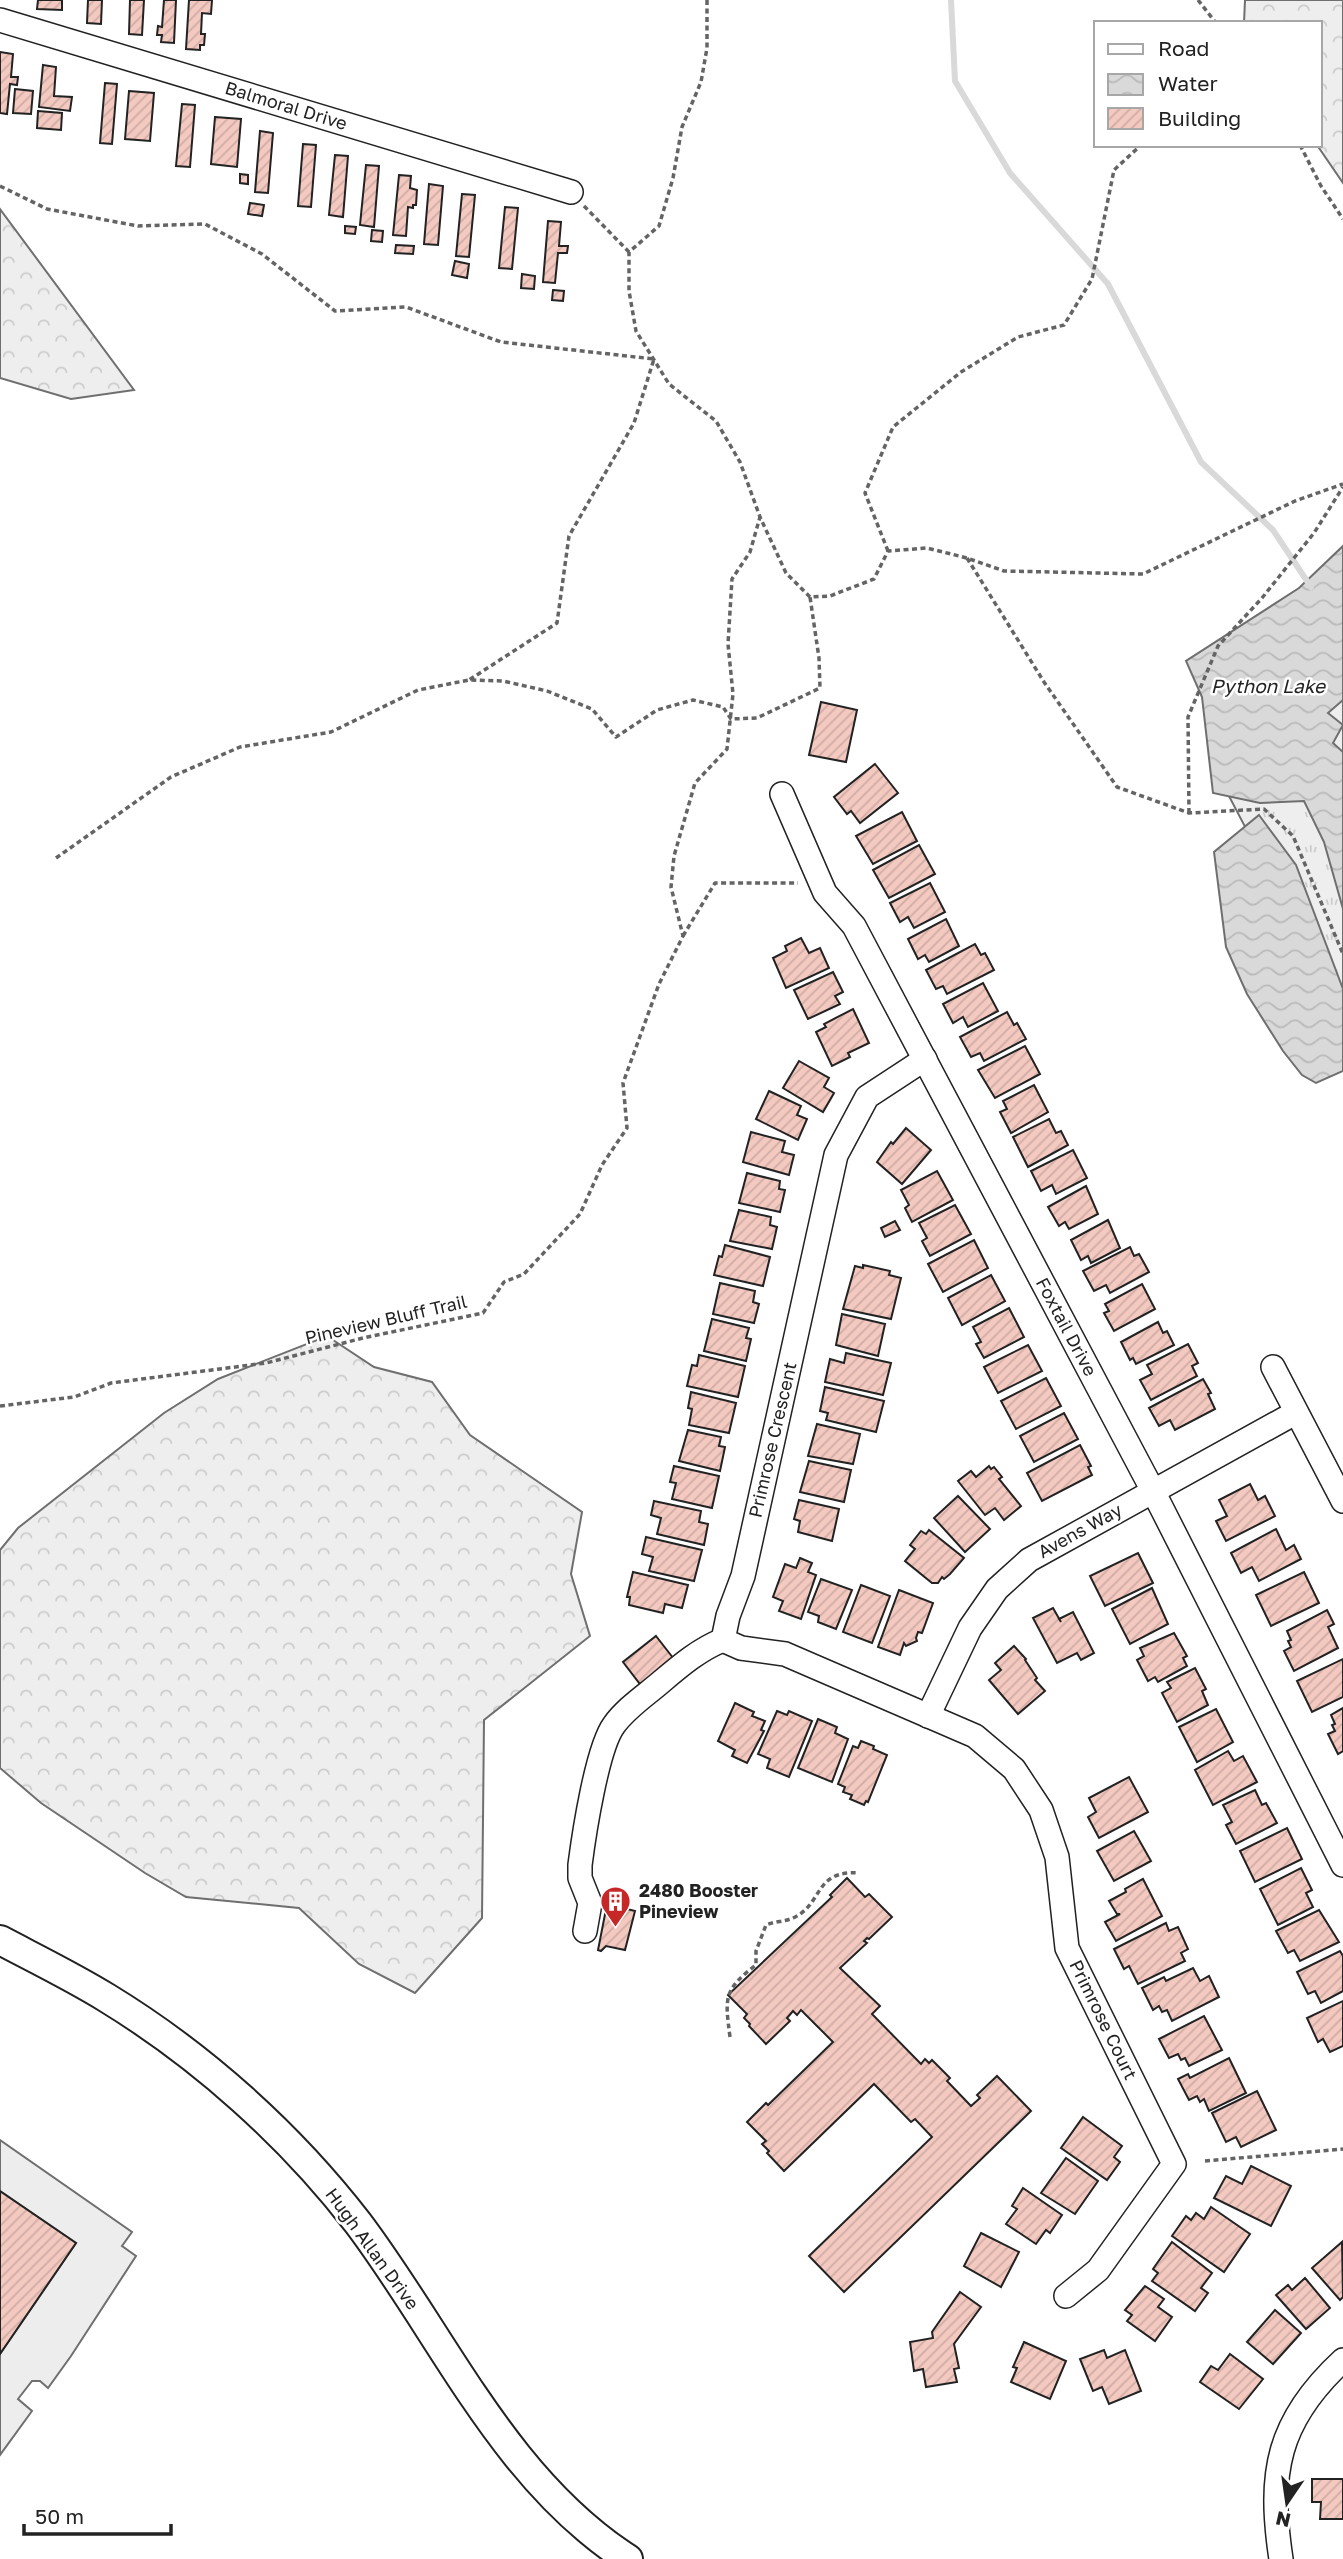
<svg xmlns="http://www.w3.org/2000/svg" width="1343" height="2559" font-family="'Golos Text',sans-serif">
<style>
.grass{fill:url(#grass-tufts);stroke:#6f6f6f;stroke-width:2}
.forest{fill:url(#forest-crowns);stroke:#6f6f6f;stroke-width:2}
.parking{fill:#ededed;stroke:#6f6f6f;stroke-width:2}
.water{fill:url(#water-waves);stroke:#6f6f6f;stroke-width:2}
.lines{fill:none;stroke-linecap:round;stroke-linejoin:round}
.stream{stroke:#d9d9d9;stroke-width:6}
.building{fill:url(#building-hatch);stroke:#222;stroke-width:2}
.minor-casing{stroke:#222;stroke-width:26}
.major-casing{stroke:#222;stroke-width:32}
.path{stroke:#646464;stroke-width:3.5;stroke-dasharray:5 3.5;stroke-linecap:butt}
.minor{stroke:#fff;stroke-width:23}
.major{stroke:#fff;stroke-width:28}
.labels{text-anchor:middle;stroke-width:5;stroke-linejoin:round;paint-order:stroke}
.street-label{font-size:18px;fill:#222;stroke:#fff}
.poi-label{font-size:18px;font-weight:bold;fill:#222;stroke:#fff;text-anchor:start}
.water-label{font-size:19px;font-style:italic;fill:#222;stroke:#fff}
</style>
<defs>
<pattern id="grass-tufts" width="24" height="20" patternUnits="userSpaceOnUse" patternTransform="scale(1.75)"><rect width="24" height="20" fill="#eee"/><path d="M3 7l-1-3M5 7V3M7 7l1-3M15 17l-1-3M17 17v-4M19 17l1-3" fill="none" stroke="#ccc"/></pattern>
<pattern id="forest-crowns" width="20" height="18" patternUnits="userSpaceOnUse" patternTransform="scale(1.75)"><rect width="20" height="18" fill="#eee"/><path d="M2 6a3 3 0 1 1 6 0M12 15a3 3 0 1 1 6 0" fill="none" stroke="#ccc"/></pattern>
<pattern id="water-waves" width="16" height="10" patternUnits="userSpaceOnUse" patternTransform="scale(1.75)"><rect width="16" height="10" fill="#d9d9d9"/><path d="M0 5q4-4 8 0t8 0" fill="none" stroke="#bababa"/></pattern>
<pattern id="building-hatch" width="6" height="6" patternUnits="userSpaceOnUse" patternTransform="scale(1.75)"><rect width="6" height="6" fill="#f3c9c0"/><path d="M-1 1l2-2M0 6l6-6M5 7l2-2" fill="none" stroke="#d0aca5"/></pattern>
</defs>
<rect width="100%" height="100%" fill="#fff"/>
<polygon class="grass" points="1343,637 1343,1014 1219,777"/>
<g class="forest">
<polygon points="1245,0 1343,0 1343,183 1317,145 1320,145 1320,23 1244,23"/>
<polygon points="0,209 134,390 71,399 0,378"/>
<polygon points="327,1336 374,1367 432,1382 470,1435 582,1512 571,1574 590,1636 484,1720 482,1918 415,1993 359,1964 299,1908 186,1897 145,1873 41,1803 0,1768 0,1550 18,1528 164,1413 218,1379"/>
</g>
<polygon class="parking" points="0,2140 132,2232 122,2246 136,2256 71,2356 48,2388 40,2381 32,2381 18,2399 32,2411 0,2455 0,2354 76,2243 0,2191"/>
<g class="water">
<polygon points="1343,546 1343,700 1328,713 1343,725 1333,743 1343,752 1343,909 1324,842 1304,801 1260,803 1213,793 1202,697 1186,661 1299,588"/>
<polygon points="1259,815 1296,865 1343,989 1343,1071 1316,1083 1302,1075 1283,1051 1247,994 1226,947 1214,852"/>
</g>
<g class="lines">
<polyline class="stream" points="951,0 955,81 1010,173 1108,284 1201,462 1273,530 1311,587"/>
</g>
<g class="building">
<polygon points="38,0 62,0 62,10 37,9"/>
<polygon points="88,0 102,0 101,24 87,23"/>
<polygon points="130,0 144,0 142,35 129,34"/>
<polygon points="164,0 176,0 174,43 161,42 162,35 157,35 158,26 162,27"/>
<polygon points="189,0 212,0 211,14 202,13 201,34 205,34 204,45 200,45 200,50 186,49"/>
<polygon points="0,52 13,54 11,77 18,77 17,85 10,84 7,114 0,113"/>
<polygon points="43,65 56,67 54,96 72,97 70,111 39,107"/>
<polygon points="105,83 117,84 112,144 100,143"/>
<polygon points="15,89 33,91 31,114 13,113"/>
<polygon points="129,91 154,93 150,141 125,139"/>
<polygon points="182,104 195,105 190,167 176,166"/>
<polygon points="38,111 62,113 61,130 37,128"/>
<polygon points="215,117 241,119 237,167 211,164"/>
<polygon points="260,131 273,133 268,193 255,192"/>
<polygon points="303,144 316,145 311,207 298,206"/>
<polygon points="335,155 348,156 343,217 329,215"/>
<polygon points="366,165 379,166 374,227 360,225"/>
<polygon points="240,174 248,175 248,184 240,183"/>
<polygon points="399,175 411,176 410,188 417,190 416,205 413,205 413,208 408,207 406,236 393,235"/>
<polygon points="429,184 443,186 438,245 424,244"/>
<polygon points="462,194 475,195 469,257 456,256"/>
<polygon points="250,203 264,205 262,216 248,214"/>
<polygon points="505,207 518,208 512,269 499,268"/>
<polygon points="548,221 561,222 559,246 568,246 567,253 558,253 555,283 543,282"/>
<polygon points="345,226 356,227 355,234 345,233"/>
<polygon points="372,230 383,231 382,242 371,241"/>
<polygon points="396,245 414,246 413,254 395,253"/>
<polygon points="455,261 469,264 467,278 452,275"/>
<polygon points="522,274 535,276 534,289 521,288"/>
<polygon points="553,290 564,291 563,301 552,300"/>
<polygon points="821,702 857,710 846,762 809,755"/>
<polygon points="875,764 898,793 860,823 851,811 847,814 834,797"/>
<polygon points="902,812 917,841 873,864 856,836"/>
<polygon points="919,845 935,874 889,898 873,870"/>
<polygon points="930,883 945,912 914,928 908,917 900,922 890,903"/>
<polygon points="946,919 959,946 929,962 925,955 918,959 908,939"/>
<polygon points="801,938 809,953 820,948 829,968 786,988 773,958 787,951 785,946"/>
<polygon points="975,944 981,955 985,953 994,970 947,994 943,986 936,989 926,970"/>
<polygon points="833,972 843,992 835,996 840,1004 808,1019 794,990"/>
<polygon points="983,983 998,1011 968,1027 963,1017 953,1023 943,1004"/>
<polygon points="853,1009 869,1043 848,1053 850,1057 832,1066 816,1032 826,1027 824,1024"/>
<polygon points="1007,1012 1014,1025 1017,1023 1026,1039 984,1061 980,1053 971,1057 960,1037"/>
<polygon points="1025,1046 1040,1074 995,1098 978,1070"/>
<polygon points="799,1061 829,1078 824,1087 834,1093 823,1112 783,1088"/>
<polygon points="1034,1085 1048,1112 1011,1133 1000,1112 1007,1109 1003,1101"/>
<polygon points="769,1091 801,1106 797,1115 807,1119 798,1140 756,1119"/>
<polygon points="1049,1119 1056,1133 1061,1131 1068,1145 1028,1167 1013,1137"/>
<polygon points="906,1128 931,1150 902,1184 877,1162 891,1142 893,1144"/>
<polygon points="751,1132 785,1141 782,1152 794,1155 789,1175 743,1162"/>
<polygon points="1073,1150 1087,1178 1056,1194 1052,1185 1041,1191 1031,1171"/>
<polygon points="937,1171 953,1200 912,1222 905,1208 909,1205 901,1190"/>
<polygon points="747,1173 780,1181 779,1189 785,1190 780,1212 739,1203"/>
<polygon points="1086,1186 1098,1214 1069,1229 1065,1222 1059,1226 1048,1207"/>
<polygon points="955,1205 971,1234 930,1256 922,1241 927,1238 919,1223"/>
<polygon points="739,1210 771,1217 770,1225 777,1227 772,1249 730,1241"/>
<polygon points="1108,1220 1120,1248 1091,1263 1088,1256 1081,1260 1071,1240"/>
<polygon points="895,1221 900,1230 885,1237 881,1228"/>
<polygon points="974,1240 988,1268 943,1292 928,1264"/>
<polygon points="725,1245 770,1257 763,1286 714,1275 719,1256 722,1257"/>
<polygon points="1130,1247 1134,1256 1139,1254 1149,1272 1110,1293 1106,1285 1094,1291 1083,1271"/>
<polygon points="863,1265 890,1271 889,1275 901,1278 891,1319 843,1309 855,1266 863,1268"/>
<polygon points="991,1275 1005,1301 962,1325 948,1298"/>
<polygon points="720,1283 755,1291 753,1302 759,1304 754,1323 713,1314"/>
<polygon points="1142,1284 1155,1309 1114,1331 1104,1313 1109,1311 1105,1304"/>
<polygon points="1009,1308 1024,1337 984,1358 976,1344 981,1342 973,1327"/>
<polygon points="842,1314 885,1324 878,1356 836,1345"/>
<polygon points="712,1319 749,1328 746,1338 751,1339 746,1361 704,1351"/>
<polygon points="1158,1322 1163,1333 1167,1331 1174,1345 1136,1364 1133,1358 1130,1360 1121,1342"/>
<polygon points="1188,1344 1198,1363 1192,1366 1197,1376 1151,1400 1140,1380 1152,1374 1147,1365"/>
<polygon points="1028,1345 1042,1371 998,1393 984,1367"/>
<polygon points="846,1353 891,1363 883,1395 825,1382 830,1359 844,1363"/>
<polygon points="699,1355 745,1366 738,1397 687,1386 692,1365 697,1366"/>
<polygon points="1046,1378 1061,1406 1016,1429 1001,1401"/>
<polygon points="1203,1379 1211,1393 1208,1394 1215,1409 1175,1430 1170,1420 1159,1426 1149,1408"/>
<polygon points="825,1387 884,1401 876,1432 826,1420 828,1413 820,1411"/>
<polygon points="691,1392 736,1403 729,1433 689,1425 692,1409 688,1408"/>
<polygon points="1064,1413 1078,1439 1034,1462 1020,1436"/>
<polygon points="817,1424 860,1434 853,1464 808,1456"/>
<polygon points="688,1430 721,1437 719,1446 725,1447 720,1471 679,1461"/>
<polygon points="1080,1445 1091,1466 1088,1467 1092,1475 1042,1501 1027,1473"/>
<polygon points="809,1461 851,1470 844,1502 800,1492"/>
<polygon points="674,1466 719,1476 712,1508 672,1499 676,1483 670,1482"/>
<polygon points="989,1466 991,1469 994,1467 1002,1477 999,1479 1021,1506 1004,1520 995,1508 985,1515 958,1481 971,1471 976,1477"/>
<polygon points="1250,1484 1258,1500 1265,1496 1275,1516 1226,1541 1216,1521 1227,1516 1219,1500"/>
<polygon points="958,1496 990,1529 965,1552 934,1518"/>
<polygon points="799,1500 839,1509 832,1541 798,1532 800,1521 794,1519"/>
<polygon points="654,1501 701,1511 699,1522 708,1524 704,1545 657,1534 661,1518 651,1515"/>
<polygon points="1276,1529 1286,1550 1294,1545 1301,1559 1259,1581 1252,1567 1241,1573 1231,1553"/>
<polygon points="929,1530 964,1558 950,1574 944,1579 942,1577 938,1583 932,1583 905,1561 915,1549 910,1545 921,1531 926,1534"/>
<polygon points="646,1537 702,1550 694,1581 649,1571 653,1557 642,1554"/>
<polygon points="1138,1553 1153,1583 1105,1606 1090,1576"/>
<polygon points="800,1558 812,1563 808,1572 816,1575 801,1619 779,1611 783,1601 773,1597 785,1564 796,1568"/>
<polygon points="633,1572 688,1585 682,1608 665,1604 663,1613 629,1605 630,1597 627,1597"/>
<polygon points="1304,1572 1319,1603 1271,1626 1256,1595"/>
<polygon points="821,1579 852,1590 836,1629 818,1622 819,1616 808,1612"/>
<polygon points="861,1585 890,1596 872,1643 843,1632"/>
<polygon points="1152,1588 1168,1624 1130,1644 1112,1609"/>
<polygon points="899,1590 933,1603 922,1633 918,1632 916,1638 917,1641 906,1646 904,1643 900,1655 878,1647"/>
<polygon points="1053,1608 1061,1622 1059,1619 1073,1612 1094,1653 1081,1660 1077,1653 1057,1663 1033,1618"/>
<polygon points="1327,1610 1334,1624 1328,1627 1338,1648 1294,1671 1284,1651 1291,1647 1288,1641 1291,1640 1287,1631"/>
<polygon points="1174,1633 1187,1656 1183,1658 1187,1666 1158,1682 1155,1677 1148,1681 1137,1660 1144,1656 1140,1648"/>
<polygon points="656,1636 677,1663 643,1688 623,1662"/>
<polygon points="1014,1646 1026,1659 1025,1660 1037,1678 1035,1680 1045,1691 1018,1714 989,1680 1001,1670 995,1663"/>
<polygon points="1343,1659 1343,1697 1312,1712 1297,1681"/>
<polygon points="1195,1668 1206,1689 1202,1691 1208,1705 1177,1722 1162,1693 1171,1688 1167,1682"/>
<polygon points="735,1703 754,1712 752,1716 765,1721 761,1730 764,1731 747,1763 732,1756 735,1750 718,1741"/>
<polygon points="1343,1708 1343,1751 1338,1754 1328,1734 1335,1731 1332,1725 1335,1724 1331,1715"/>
<polygon points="1216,1709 1233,1742 1197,1762 1179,1727"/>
<polygon points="777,1711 787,1715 789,1711 812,1721 789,1777 767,1768 770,1759 758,1754"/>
<polygon points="818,1719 837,1727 835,1733 848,1739 832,1782 798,1768"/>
<polygon points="861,1741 874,1746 873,1749 887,1755 868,1802 866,1801 864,1805 850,1799 852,1795 843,1792 845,1787 838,1784 853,1746 858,1748"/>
<polygon points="1228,1751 1234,1761 1243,1756 1257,1782 1213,1805 1195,1770"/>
<polygon points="1129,1777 1148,1812 1099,1838 1088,1817 1096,1812 1089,1798"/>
<polygon points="1255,1790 1262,1805 1266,1803 1277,1823 1236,1844 1226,1825 1232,1822 1223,1805"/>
<polygon points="1287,1828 1302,1859 1255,1882 1240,1851"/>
<polygon points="1134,1831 1151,1861 1114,1881 1097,1851"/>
<polygon points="1301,1868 1312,1890 1306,1893 1313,1907 1278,1925 1260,1889"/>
<polygon points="847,1878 865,1897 869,1894 892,1917 869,1939 867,1938 864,1941 867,1943 840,1968 880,2006 872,2014 921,2064 925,2059 929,2063 932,2060 950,2078 947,2081 971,2106 980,2098 977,2095 997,2076 1031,2111 844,2292 809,2256 932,2137 915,2119 911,2122 874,2084 784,2171 767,2153 769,2151 762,2144 766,2141 747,2122 766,2103 768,2105 833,2042 801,2010 797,2015 793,2011 787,2018 790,2021 766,2044 749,2026 750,2024 744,2018 747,2014 728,1995 832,1897 830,1895"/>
<polygon points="1143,1879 1162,1916 1116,1941 1105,1922 1120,1914 1117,1914 1109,1901 1126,1892 1125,1889"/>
<polygon points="608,1899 612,1900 615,1906 635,1911 625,1950 606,1946 601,1951 598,1950"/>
<polygon points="1319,1910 1339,1942 1300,1961 1294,1950 1288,1953 1276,1931"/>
<polygon points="1166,1923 1169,1931 1178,1927 1188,1949 1181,1953 1185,1961 1138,1984 1129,1966 1124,1969 1114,1949"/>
<polygon points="1340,1951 1343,1956 1343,1991 1321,2003 1315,1991 1308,1994 1297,1972"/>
<polygon points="1193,1968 1200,1981 1209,1976 1219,1997 1172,2021 1167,2010 1162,2012 1159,2006 1153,2010 1142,1988 1164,1977 1166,1981"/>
<polygon points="1343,2001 1343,2046 1330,2052 1323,2039 1318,2042 1307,2018"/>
<polygon points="1204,2016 1222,2050 1189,2066 1185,2058 1181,2060 1178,2054 1169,2058 1159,2039"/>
<polygon points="1229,2058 1246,2093 1209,2111 1204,2099 1200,2102 1197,2096 1189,2100 1178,2079 1188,2074 1190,2078"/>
<polygon points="1257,2091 1276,2130 1241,2147 1236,2137 1226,2142 1212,2113"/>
<polygon points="1083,2117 1122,2146 1114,2157 1120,2162 1107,2180 1061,2148"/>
<polygon points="1066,2158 1098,2181 1075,2214 1041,2193"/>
<polygon points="1251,2166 1291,2186 1271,2226 1214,2198 1226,2176 1242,2184"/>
<polygon points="1023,2188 1062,2215 1050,2233 1046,2230 1036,2244 1006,2224 1017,2209 1012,2206"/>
<polygon points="0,2191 76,2243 0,2354"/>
<polygon points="1211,2207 1250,2234 1224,2272 1172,2236 1186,2216 1191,2220 1196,2213 1204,2219"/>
<polygon points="981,2233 1019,2252 1001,2287 964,2266"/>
<polygon points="1172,2242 1212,2273 1201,2288 1208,2293 1195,2311 1152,2281 1158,2273 1153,2269"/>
<polygon points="1342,2242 1343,2297 1340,2300 1312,2268"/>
<polygon points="1305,2278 1330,2308 1306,2329 1276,2295 1288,2285 1292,2290"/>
<polygon points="1145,2286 1164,2299 1158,2307 1172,2317 1155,2341 1127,2321 1132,2315 1125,2310"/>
<polygon points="960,2292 981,2307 954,2344 959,2368 954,2369 957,2382 926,2387 923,2369 914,2371 910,2342 933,2338 932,2332"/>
<polygon points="1275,2310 1301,2333 1273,2364 1247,2342"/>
<polygon points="1024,2342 1066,2361 1050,2399 1011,2382 1017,2368 1013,2367"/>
<polygon points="1104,2350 1107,2358 1125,2350 1141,2391 1109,2404 1102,2387 1093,2391 1080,2359"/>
<polygon points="1230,2354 1263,2379 1239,2409 1200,2382 1211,2366 1218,2370"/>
<polygon points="1312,2479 1343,2479 1343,2519 1320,2519 1321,2502 1312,2502"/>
</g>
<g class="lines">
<defs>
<g id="minor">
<polyline points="0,20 571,192"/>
<polyline points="782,794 825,893 854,926 1153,1491 1343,1865"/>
<polyline points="925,1059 867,1097 836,1155 743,1576 728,1616 723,1640 741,1648 785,1654 975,1736 1014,1769 1041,1810 1057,1857 1067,1948 1174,2164 1098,2270 1066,2296"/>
<polyline points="1273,1367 1343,1501"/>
<polyline points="928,1716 970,1628 997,1589 1029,1560 1295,1413"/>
<path d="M585,1931L590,1903L580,1878V1865C584,1834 597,1748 614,1725C626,1708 646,1695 661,1682C681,1665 700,1649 723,1640"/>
<path d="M1281,2559C1268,2473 1277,2421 1343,2360"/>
</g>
<path id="major" d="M0,1940C36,1959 73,1977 107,1998C202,2056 290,2135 358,2223C444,2337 504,2479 628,2559"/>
</defs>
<use href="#minor" class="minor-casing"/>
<use href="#major" class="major-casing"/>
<g class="path">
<polyline points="707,0 707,48 701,82 682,127 673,178 659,226 629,252 629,291 636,331 669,384 716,421 740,462 760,517 786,573 810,597 830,596 874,579 888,551 927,548 967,558 1004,571 1143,574 1295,501 1343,484"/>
<polyline points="1198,0 1216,23"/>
<polyline points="1300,145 1321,186 1343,219"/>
<polyline points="0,186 47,209 138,226 205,224 262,254 335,311 406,307 501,342 654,359 634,423 569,536 557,623 469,680"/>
<polyline points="584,206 629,252"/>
<polyline points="888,551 865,493 893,427 961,372 1018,337 1064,325 1092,279 1114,170 1141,145"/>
<polyline points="967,558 1044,682 1117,787 1189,813 1264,809 1293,836 1343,954"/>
<polyline points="1189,813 1188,717 1218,646 1262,598 1314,533 1343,487"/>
<polyline points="56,858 171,777 240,747 331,732 418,690 469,680 503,681 547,691 592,709 616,737 657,710 693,700 723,707 731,719 757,718 820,688 819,658 810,597"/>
<polyline points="683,936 715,883 798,883"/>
<polyline points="0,1406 74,1397 111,1383 266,1363 363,1338 483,1313 504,1282 524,1274 580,1214 602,1165 627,1128 623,1083 659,984 683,936 671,887 674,856 695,783 727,749 733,694 728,644 732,579 750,552 760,517"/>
<path d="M730,2037C725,1998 723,1990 756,1965V1951L766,1925C775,1921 784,1922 793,1918C824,1904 813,1870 859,1873"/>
<polyline points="1205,2161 1343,2149"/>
</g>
<use href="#minor" class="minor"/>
<use href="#major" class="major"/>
</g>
<defs>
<symbol id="building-pin" viewBox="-11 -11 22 30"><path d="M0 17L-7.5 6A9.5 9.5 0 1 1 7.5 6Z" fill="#c62828" stroke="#fff"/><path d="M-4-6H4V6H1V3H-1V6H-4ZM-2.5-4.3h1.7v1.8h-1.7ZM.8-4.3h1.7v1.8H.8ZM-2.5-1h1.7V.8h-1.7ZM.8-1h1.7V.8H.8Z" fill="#fff"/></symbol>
</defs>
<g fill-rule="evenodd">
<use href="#building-pin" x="598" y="1884" width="35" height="47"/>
</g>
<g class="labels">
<g class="street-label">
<text transform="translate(286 106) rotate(17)" y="6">Balmoral Drive</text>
<text transform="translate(386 1320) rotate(-13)" y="6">Pineview Bluff Trail</text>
<text transform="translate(1066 1327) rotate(62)" y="6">Foxtail Drive</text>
<text transform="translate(773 1440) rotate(-77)" y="6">Primrose Crescent</text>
<text transform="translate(1080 1531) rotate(-29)" y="6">Avens Way</text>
<text transform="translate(1103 2020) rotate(64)" y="6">Primrose Court</text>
<text transform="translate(372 2249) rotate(54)" y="6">Hugh Allan Drive</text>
</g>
<g class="poi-label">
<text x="639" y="1897">2480 Booster<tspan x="639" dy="21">Pineview</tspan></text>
</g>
<g class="water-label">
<text x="1268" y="693">Python Lake</text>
</g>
</g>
<rect x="1094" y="21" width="228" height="126" fill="#ffffff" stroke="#a7a7a7" stroke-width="2"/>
<rect x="1108" y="44" width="35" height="10" fill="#ffffff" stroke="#a7a7a7" stroke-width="2"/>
<text x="1158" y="56" font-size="21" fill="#222222">Road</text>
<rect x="1108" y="74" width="35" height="21" fill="url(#water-waves)" stroke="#a7a7a7" stroke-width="2"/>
<text x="1158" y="91" font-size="21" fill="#222222">Water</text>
<rect x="1108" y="108" width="35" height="21" fill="url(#building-hatch)" stroke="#a7a7a7" stroke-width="2"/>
<text x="1158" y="126" font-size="21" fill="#222222">Building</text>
<g transform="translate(1287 2503) rotate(193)" stroke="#ffffff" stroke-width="5" paint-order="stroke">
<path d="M0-5L12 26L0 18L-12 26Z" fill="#222222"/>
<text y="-10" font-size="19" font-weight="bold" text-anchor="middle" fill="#222222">N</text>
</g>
<path d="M24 2524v10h147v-10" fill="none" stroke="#222222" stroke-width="3.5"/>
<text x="35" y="2524" font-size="21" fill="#222222" stroke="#ffffff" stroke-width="5" paint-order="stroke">50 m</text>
</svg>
